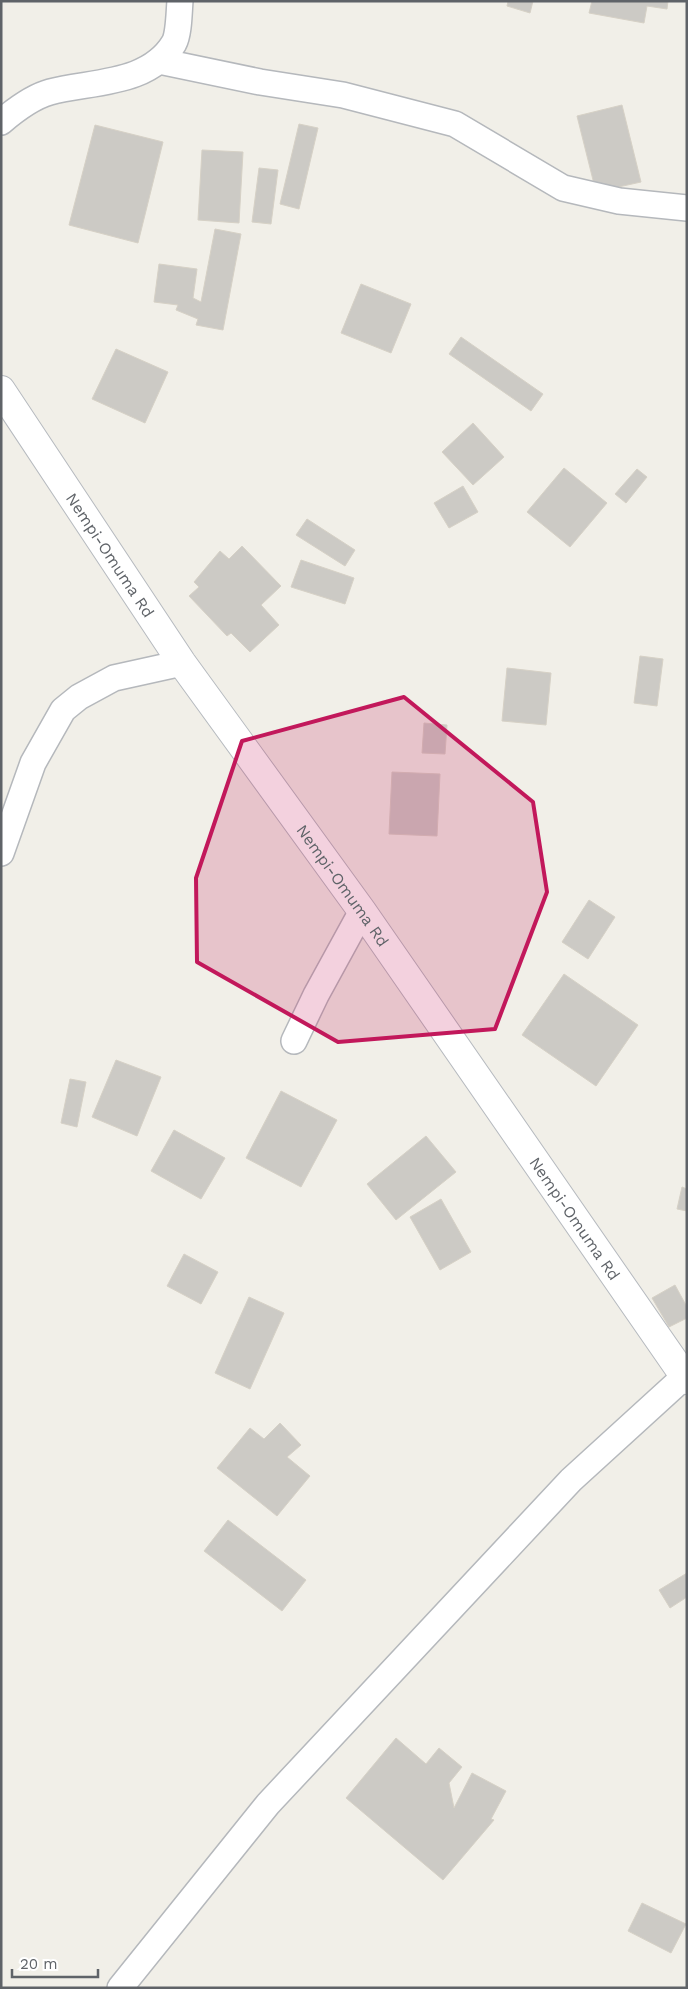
<svg xmlns="http://www.w3.org/2000/svg" width="688" height="1989" font-family="'Work Sans',sans-serif">
<style>
.building{fill:#cccac5;stroke:#d6d1c6}
.lines{fill:none;stroke-linecap:round;stroke-linejoin:round}
.street-casing{stroke:#b5b8bc;stroke-width:28}
.secondary-casing{stroke:#b6babf;stroke-width:30}
.street{stroke:#fff;stroke-width:25}
.secondary{stroke:#fff;stroke-width:28}
.marked{fill:#c2185b;fill-opacity:0.2;stroke:#c2185b;stroke-width:4;stroke-linejoin:round}
.labels{text-anchor:middle;stroke-width:5;stroke-linejoin:round;paint-order:stroke}
.street-label{font-size:16px;fill:#5f6368;stroke:#fff}
</style>
<rect width="100%" height="100%" fill="#f1efe8"/>
<g class="building">
<polygon points="508,1 533,1 530,13 507,6"/>
<polygon points="592,1 668,1 667,9 647,6 644,23 589,13"/>
<polygon points="622,105 641,182 596,192 577,116"/>
<polygon points="299,124 318,128 299,209 280,204"/>
<polygon points="95,125 163,142 138,243 69,225"/>
<polygon points="202,150 243,152 239,223 198,220"/>
<polygon points="259,168 278,170 271,224 252,222"/>
<polygon points="215,229 241,234 223,330 196,325 198,319 176,310 178,305 154,302 159,264 197,269 193,298 201,302"/>
<polygon points="361,284 411,304 391,353 341,333"/>
<polygon points="461,337 543,394 531,411 449,354"/>
<polygon points="116,349 168,372 145,423 92,399"/>
<polygon points="473,423 504,457 473,485 442,452"/>
<polygon points="564,468 607,503 570,547 527,512"/>
<polygon points="637,469 647,477 626,503 615,494"/>
<polygon points="463,486 478,512 449,528 434,503"/>
<polygon points="307,519 355,550 345,566 296,535"/>
<polygon points="242,546 281,586 261,605 279,625 250,652 231,633 227,636 189,596 199,587 194,582 220,551 229,559"/>
<polygon points="301,560 354,578 345,604 291,587"/>
<polygon points="640,656 663,659 657,706 634,703"/>
<polygon points="507,668 551,673 546,725 502,721"/>
<polygon points="424,723 447,725 445,754 422,753"/>
<polygon points="392,772 440,774 437,836 389,834"/>
<polygon points="589,900 615,917 588,959 562,942"/>
<polygon points="564,974 638,1025 596,1086 522,1035"/>
<polygon points="116,1060 161,1077 137,1136 92,1117"/>
<polygon points="70,1079 86,1082 77,1127 61,1123"/>
<polygon points="281,1091 337,1120 301,1187 246,1158"/>
<polygon points="174,1130 225,1158 201,1199 151,1171"/>
<polygon points="426,1136 456,1172 396,1220 367,1184"/>
<polygon points="682,1187 687,1189 687,1211 677,1209"/>
<polygon points="441,1199 471,1252 440,1270 410,1217"/>
<polygon points="184,1254 218,1272 201,1304 167,1286"/>
<polygon points="675,1285 687,1307 687,1318 669,1327 652,1298"/>
<polygon points="249,1297 284,1313 250,1389 215,1373"/>
<polygon points="280,1423 301,1445 287,1457 310,1476 277,1516 217,1468 250,1428 264,1439"/>
<polygon points="228,1520 306,1580 282,1611 204,1551"/>
<polygon points="687,1573 687,1597 670,1608 659,1590"/>
<polygon points="396,1738 426,1764 439,1748 462,1767 449,1783 454,1808 472,1773 506,1791 491,1819 494,1820 443,1880 346,1798"/>
<polygon points="642,1903 686,1924 671,1953 628,1931"/>
</g>
<g class="lines">
<defs>
<g id="street">
<polyline points="159,61 260,82 343,95 455,124 563,188 619,201 687,208"/>
<path d="M1,122C15,110 32,97 50,92C92,81 149,85 174,43C179,34 179,12 180,1"/>
<polyline points="1,853 33,763 63,710 79,697 114,678 182,663"/>
<polyline points="294,1041 316,995 362,911"/>
<polyline points="120,1988 268,1804 571,1480 684,1377"/>
</g>
<g id="secondary">
<path id="s1" d="M1,390L182,663L362,911L687,1380"/>
</g>
</defs>
<use href="#street" class="street-casing"/>
<use href="#secondary" class="secondary-casing"/>
<use href="#street" class="street"/>
<use href="#secondary" class="secondary"/>
</g>
<path class="marked" d="M404,697L533,802L547,892L495,1029L338,1042L197,962L196,878L242,741Z"/>
<g class="labels">
<g class="street-label">
<text dy="6" stroke="none"><textPath href="#s1" startOffset="198">Nempi-Omuma Rd</textPath></text>
<text dy="6" stroke="none"><textPath href="#s1" startOffset="602">Nempi-Omuma Rd</textPath></text>
<text dy="6" stroke="none"><textPath href="#s1" startOffset="1008">Nempi-Omuma Rd</textPath></text>
</g>
</g>
<rect width="688" height="1989" fill="none" stroke="#5f6368" stroke-width="5"/>
<path d="M12 1969v8h86v-8" fill="none" stroke="#5f6368" stroke-width="2.5"/>
<text x="20" y="1969" font-size="15" fill="#5f6368" stroke="#ffffff" stroke-width="4" paint-order="stroke">20 m</text>
</svg>
